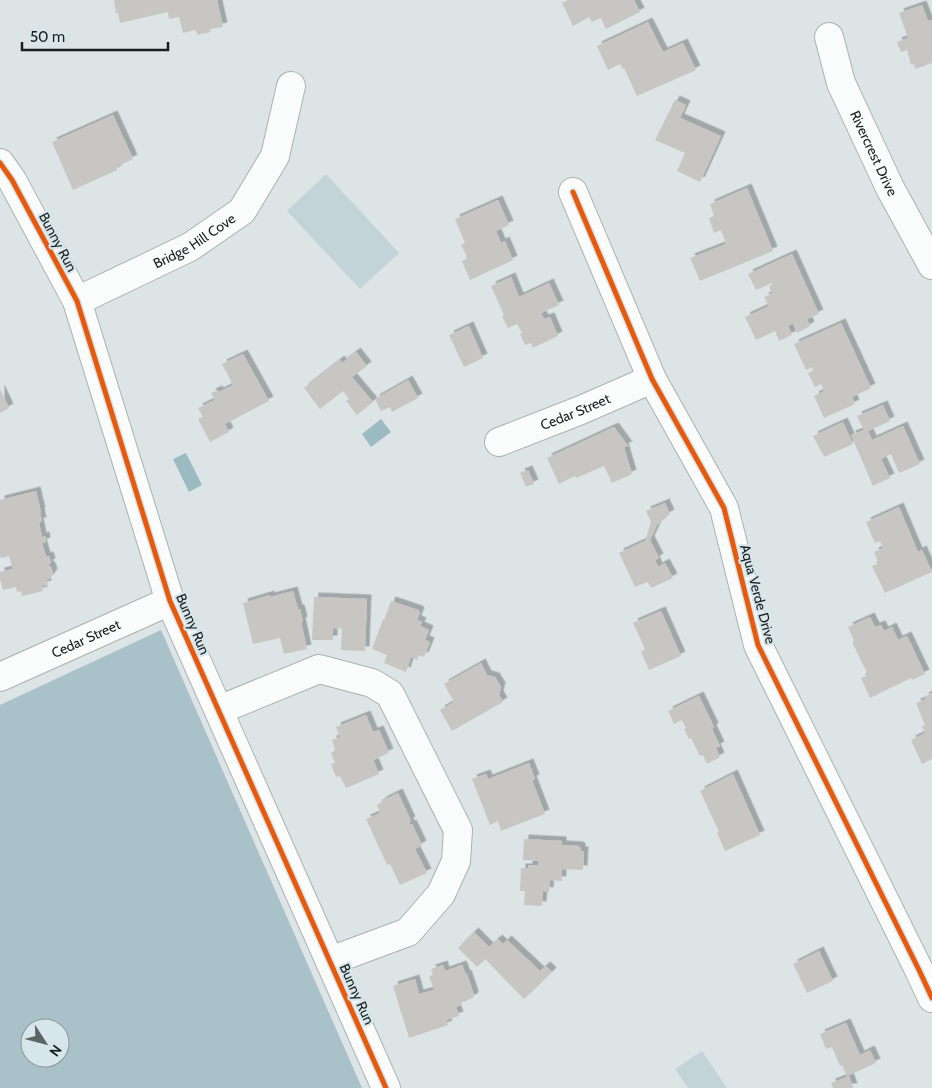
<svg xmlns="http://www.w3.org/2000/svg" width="932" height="1088" font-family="Cabin,sans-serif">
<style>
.green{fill:#c2d4d8}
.forest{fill:#a9c1c8;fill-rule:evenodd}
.water{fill:#9cbac2}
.building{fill:#c8c6c2;filter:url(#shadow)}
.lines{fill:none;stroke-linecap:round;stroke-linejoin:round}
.minor-casing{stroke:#aab1b2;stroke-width:30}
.minor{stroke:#fafbfb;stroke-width:28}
.cycleway-casing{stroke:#d7e6eb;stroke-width:8}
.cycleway{stroke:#e8590c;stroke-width:5}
.labels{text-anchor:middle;stroke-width:4.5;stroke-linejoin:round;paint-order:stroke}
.street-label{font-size:14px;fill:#191f20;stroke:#d7e6eb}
</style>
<defs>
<filter id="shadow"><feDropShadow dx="4.5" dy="-4.5" stdDeviation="0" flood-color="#0004"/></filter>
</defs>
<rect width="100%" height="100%" fill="#dce4e6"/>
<g class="green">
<polygon points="326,174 399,253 360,289 287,211"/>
<polygon points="702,1051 727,1088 688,1088 675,1069"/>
</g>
<path class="forest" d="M161,630L362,1088H0V705ZM30,1028H60V1058H30Z"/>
<g class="water">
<polygon points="381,419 391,432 371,447 362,434"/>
<polygon points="186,453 202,485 189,492 173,459"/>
</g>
<g class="building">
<polygon points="114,0 217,0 223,27 210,29 211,32 197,35 196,30 183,33 179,17 169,19 168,12 120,23 118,13 116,14"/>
<polygon points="568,0 634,0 640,12 606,29 601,18 592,22 589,17 573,26 562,3"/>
<polygon points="922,5 928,21 932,20 932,63 915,69 914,64 911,65 907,50 901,52 897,42 908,38 899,13"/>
<polygon points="648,22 663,52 683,43 696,70 637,96 624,68 623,69 620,64 608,70 597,46"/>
<polygon points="675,100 686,105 680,118 721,136 700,182 677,171 685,153 655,140"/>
<polygon points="113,115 133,159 116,167 117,170 73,190 52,142"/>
<polygon points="747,188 773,251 700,281 690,258 726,244 721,230 714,233 709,218 714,216 710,204"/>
<polygon points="498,200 509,225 496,231 501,243 505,241 513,260 470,280 462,261 468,258 461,245 465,243 455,219"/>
<polygon points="792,254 819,314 807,319 810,326 797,333 793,323 788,326 792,335 779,341 775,331 756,340 745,317 769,306 764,297 772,294 769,286 773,284 772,283 756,290 748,274"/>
<polygon points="511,277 519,297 549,283 559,305 541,313 544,319 550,317 558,336 533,348 531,343 525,345 520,334 522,333 517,324 508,328 502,316 504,315 491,286"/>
<polygon points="841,323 871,388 852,397 855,404 824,418 814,396 824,391 821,384 815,387 808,373 814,370 812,367 806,370 794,344"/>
<polygon points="469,326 483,358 464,367 449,335"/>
<polygon points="356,352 367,366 352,377 373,402 357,415 346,401 349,399 343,391 320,409 304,388 340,360 342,363"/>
<polygon points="243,354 269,401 225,424 229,432 210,442 198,419 203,417 198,408 215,400 211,393 218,390 219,392 233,385 222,364"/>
<polygon points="408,380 418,398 392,412 390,407 381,411 375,399"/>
<polygon points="0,389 9,408 0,413"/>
<polygon points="883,405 890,421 868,431 872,440 903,426 920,464 899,473 891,454 881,459 890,478 873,486 851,435 864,430 857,416"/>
<polygon points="843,422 853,444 824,457 813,436"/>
<polygon points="614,427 628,446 624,447 632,474 612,483 604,466 576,478 575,476 559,484 547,458"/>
<polygon points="528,470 534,484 526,487 520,473"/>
<polygon points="36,491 41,512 40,512 42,522 39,522 42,537 45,536 46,542 42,543 46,557 49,556 51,563 48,564 51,567 53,573 49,579 46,580 47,585 42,586 43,591 22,596 21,591 17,592 16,587 3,590 0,579 0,572 13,569 9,556 1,558 0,555 0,500"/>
<polygon points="665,503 670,514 662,518 663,520 657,525 650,540 659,558 655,560 658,567 665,563 673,578 651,588 648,582 635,587 619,553 645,541 651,522 646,511"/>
<polygon points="899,507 918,552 922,550 932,572 885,593 872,566 879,564 874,552 883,548 880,541 875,543 866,522"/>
<polygon points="293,591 298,609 300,609 303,621 301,622 307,649 284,654 280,638 253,644 243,603 270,595 270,597"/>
<polygon points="314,597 367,599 365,651 341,650 342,629 333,628 333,640 312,640"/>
<polygon points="391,601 418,610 420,612 417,620 422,622 420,626 429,630 425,640 430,642 424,657 419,655 417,660 411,657 406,672 384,663 387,655 372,649 383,619 384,620"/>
<polygon points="661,611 681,656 649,670 641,652 645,649 633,623"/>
<polygon points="870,617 875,627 881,625 884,631 892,627 898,640 907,636 925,674 912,680 911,678 870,698 861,678 868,675 852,642 854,641 848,627"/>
<polygon points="481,663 487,675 495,677 501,687 499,695 503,702 452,731 440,710 454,702 444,684"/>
<polygon points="932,693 932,759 922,764 911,740 925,733 922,726 925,725 916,703 926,699 924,697"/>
<polygon points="699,696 714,727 712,729 720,746 716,748 720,757 707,764 703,755 700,756 691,738 689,739 684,729 686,728 682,720 674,724 668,711"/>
<polygon points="366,715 373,732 379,730 389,753 373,760 379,774 346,788 340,776 336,777 331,764 335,763 331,753 335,750 332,740 340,737 336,727"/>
<polygon points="529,763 535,779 532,780 545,814 501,831 498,821 490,825 472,779 486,774 488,779"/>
<polygon points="733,774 760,835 725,851 717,833 719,832 700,791"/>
<polygon points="398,793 411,821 409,822 410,825 412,824 422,845 415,849 427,873 400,885 390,864 387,865 366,819 380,813 377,805 382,802 382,801"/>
<polygon points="524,839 562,841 562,845 579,846 579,847 581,847 581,851 584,851 583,870 562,869 562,881 550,880 549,892 543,891 542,906 524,905 525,891 520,891 521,868 528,868 528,865 538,865 539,861 523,860"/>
<polygon points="474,932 489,947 498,939 503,944 507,940 540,971 546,966 552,972 524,999 485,959 477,967 458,948"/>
<polygon points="819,951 833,981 807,993 793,964"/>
<polygon points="443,965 445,971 462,965 466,975 467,974 474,995 473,998 461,1002 462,1005 456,1007 459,1016 446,1020 448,1025 409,1038 393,986 415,979 419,994 434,990 429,976 433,975 431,969"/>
<polygon points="846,1023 860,1055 870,1050 876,1063 847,1076 842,1065 840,1066 832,1047 826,1049 820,1034"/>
<polygon points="849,1076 853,1088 833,1088 831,1083"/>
</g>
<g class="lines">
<defs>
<g id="minor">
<path id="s1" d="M829,37L841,83L890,188L932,265"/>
<polyline points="0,163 12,180 77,301 170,601 386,1088"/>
<polyline points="573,192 652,379 724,508 758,645 919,970 932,998"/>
<path id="s2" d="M77,301L190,247L242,211L275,156L291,86"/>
<path id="s3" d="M499,442L581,410L652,379"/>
<path id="s4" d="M0,677L170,601"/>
<polyline points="219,710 319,669 372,683 390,694 458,830 456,861 441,894 408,932 330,961"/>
</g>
</defs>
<use href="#minor" class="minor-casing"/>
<use href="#minor" class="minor"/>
<defs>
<g id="cycleway">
<polyline points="0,163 12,180 77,301 170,601 386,1088"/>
<polyline points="573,192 652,379 724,508 758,645 919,970 932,998"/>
</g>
</defs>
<use href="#cycleway" class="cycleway-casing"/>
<use href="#cycleway" class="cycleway"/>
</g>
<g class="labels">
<g class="street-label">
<text dy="5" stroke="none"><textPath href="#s1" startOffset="125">Rivercrest Drive</textPath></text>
<text dy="5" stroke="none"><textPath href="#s2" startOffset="132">Bridge Hill Cove</textPath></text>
<text transform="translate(58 242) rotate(62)" y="5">Bunny Run</text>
<text dy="5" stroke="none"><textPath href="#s3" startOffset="82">Cedar Street</textPath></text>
<text transform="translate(758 594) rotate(75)" y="5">Aqua Verde Drive</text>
<text transform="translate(193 624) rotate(67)" y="5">Bunny Run</text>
<text dy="5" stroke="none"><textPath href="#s4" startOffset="94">Cedar Street</textPath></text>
<text transform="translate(357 994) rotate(66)" y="5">Bunny Run</text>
</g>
</g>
<g transform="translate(45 1043) rotate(126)"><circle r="24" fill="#d7e6eb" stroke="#8b969a"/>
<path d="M0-4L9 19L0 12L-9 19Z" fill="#5d6465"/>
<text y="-8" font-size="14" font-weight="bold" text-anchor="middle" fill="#191f20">N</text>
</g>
<path d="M22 42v8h146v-8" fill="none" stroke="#191f20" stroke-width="2.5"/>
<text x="30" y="42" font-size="15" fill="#191f20" stroke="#d7e6eb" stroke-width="4" paint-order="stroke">50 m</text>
</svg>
